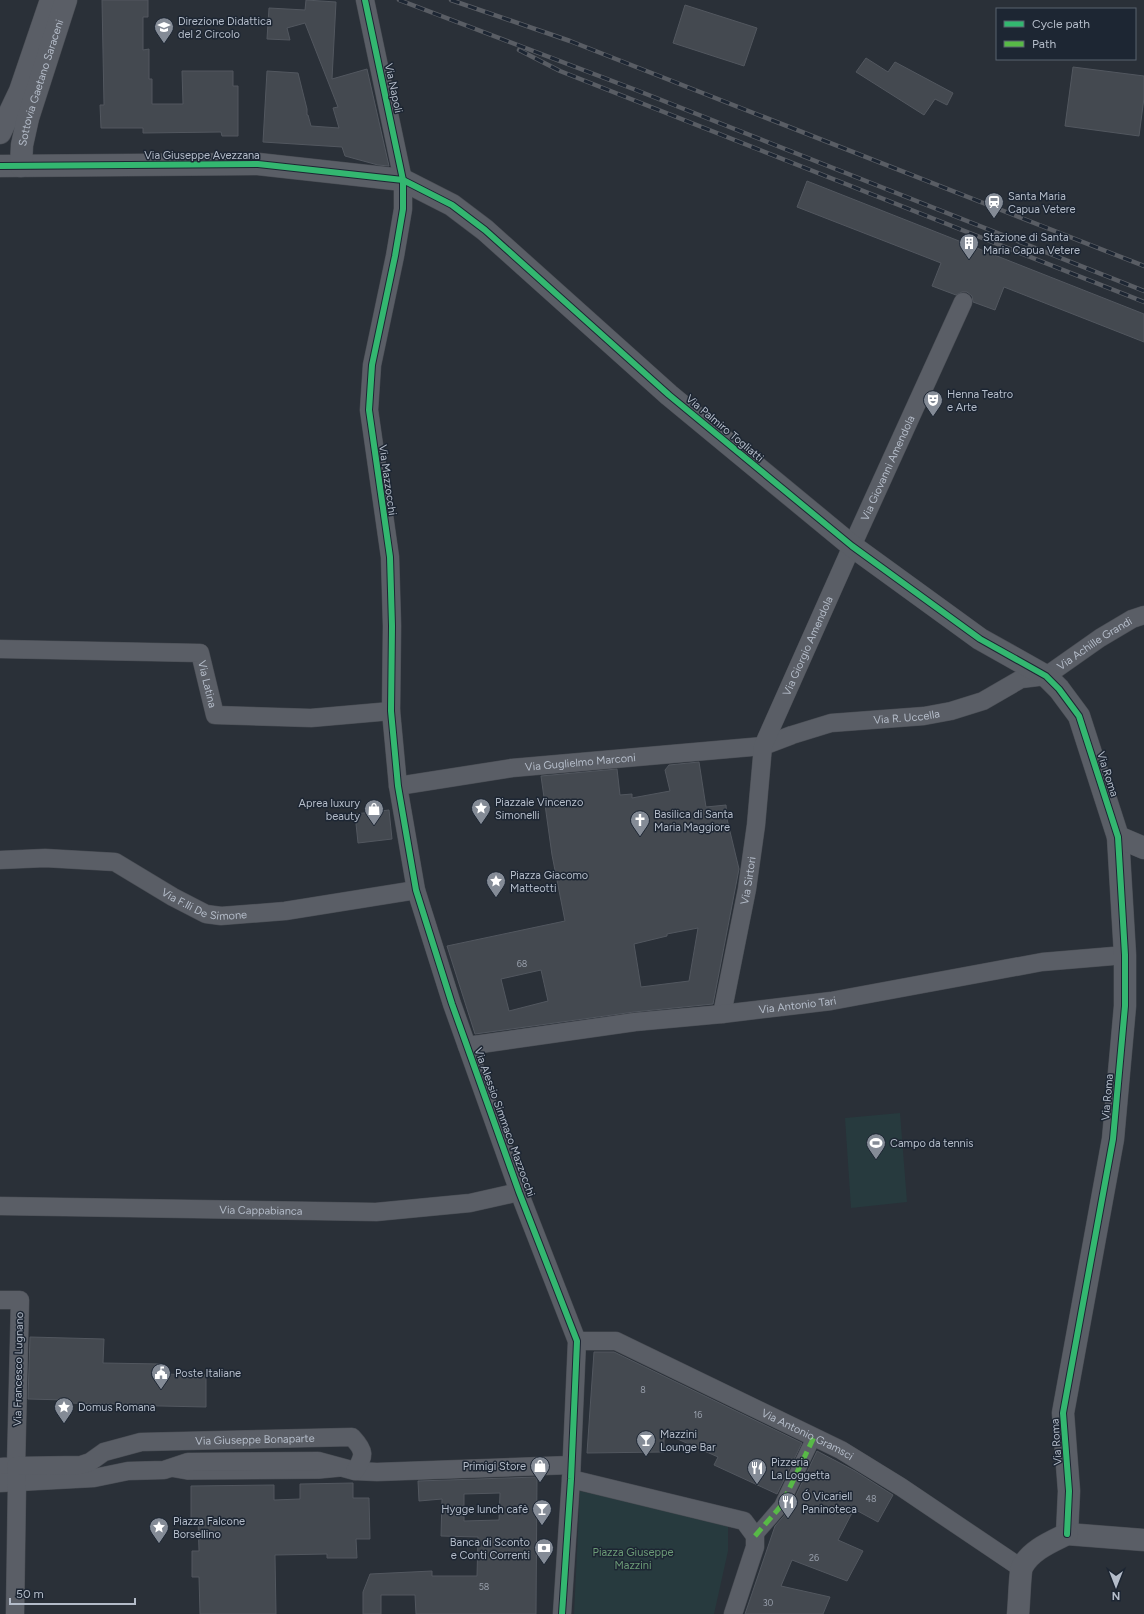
<svg xmlns="http://www.w3.org/2000/svg" width="1144" height="1614" font-family="Figtree,sans-serif">
<style>
.green{fill:#273a3e}
.building{fill:#444950;stroke:#52575f;fill-rule:evenodd}
.lines{fill:none;stroke-linecap:round;stroke-linejoin:round}
.service-casing{stroke:#484c53;stroke-width:10}
.pedestrian-casing{stroke:#484c53;stroke-width:15}
.minor-casing{stroke:#484c53;stroke-width:19}
.tertiary-casing{stroke:#484c53;stroke-width:23}
.service{stroke:#5a5e66;stroke-width:9}
.pedestrian{stroke:#5a5e66;stroke-width:14}
.minor{stroke:#5a5e66;stroke-width:18}
.tertiary{stroke:#5a5e66;stroke-width:22}
.rail-casing{stroke:#595d64;stroke-width:4.5}
.rail{stroke:#1d2633;stroke-width:3;stroke-dasharray:9;stroke-linecap:butt}
.quiet{stroke:#58b947;stroke-width:5;stroke-dasharray:10 5;stroke-linecap:butt}
.cycleway-casing{stroke:#1d2633;stroke-width:8}
.cycleway{stroke:#33b770;stroke-width:6}
.labels{text-anchor:middle;stroke-width:3;stroke-linejoin:round;paint-order:stroke}
.number-label{font-size:9px;fill:#989fab}
.poi-label{font-size:11px;fill:#b4bcc9;stroke:#1d2633;text-anchor:start}
.street-label{font-size:11px;fill:#b4bcc9;stroke:#1d2633}
.park-label{font-size:11px;fill:#6b9a76;stroke:#1d2633}
</style>
<rect width="100%" height="100%" fill="#2a3038"/>
<g class="green">
<polygon points="900,1113 907,1202 851,1208 845,1118"/>
<polygon points="580,1491 728,1522 728,1551 714,1614 574,1614"/>
</g>
<g class="building">
<polygon points="102,0 148,0 148,17 143,17 143,50 149,49 149,79 152,79 152,104 183,104 182,71 233,71 233,86 238,86 238,136 222,136 221,132 143,133 143,128 101,128 100,105 104,105"/>
<polygon points="306,0 336,2 332,79 367,69 389,166 378,165 345,156 342,147 263,142 267,71 298,73 307,109 307,115 308,115 311,126 339,128 333,108 338,107 305,23 287,28 290,40 267,39 269,8 305,10"/>
<polygon points="685,5 757,28 744,66 673,43"/>
<polygon points="866,58 888,72 895,62 953,93 947,105 935,99 924,115 856,72"/>
<polygon points="1073,67 1144,76 1144,98 1139,136 1065,126"/>
<polygon points="807,181 1144,314 1144,342 1004,287 995,310 973,302 972,296 967,292 962,292 956,295 932,286 941,263 797,207"/>
<path d="M699,762L706,807L726,805L727,819L739,869L713,1004L634,1012L475,1034L447,946L565,921L552,855L541,776L617,769L620,795L632,794V798L670,791L665,770L669,765ZM698,928L689,981L641,987L634,944L667,936V934ZM541,970L548,1001L509,1011L501,979Z"/>
<polygon points="389,810 392,839 358,843 355,814"/>
<polygon points="30,1337 104,1339 103,1363 161,1364 161,1374 206,1375 206,1407 116,1405 116,1404 66,1403 66,1400 28,1399"/>
<polygon points="594,1352 614,1352 802,1443 777,1494 714,1465 718,1457 664,1433 664,1452 587,1453"/>
<polygon points="817,1451 855,1471 893,1495 878,1522 854,1509 838,1540 863,1551 847,1581 792,1560 781,1586 830,1597 823,1614 745,1614 775,1526 789,1510"/>
<path d="M537,1477L536,1614H416L415,1595H381V1614H363V1592L370,1574L432,1571V1576H477L478,1537L441,1536L442,1499L419,1501L418,1481ZM500,1493L499,1520L464,1521V1494Z"/>
<polygon points="353,1483 353,1498 369,1498 370,1539 356,1539 357,1558 327,1558 327,1554 275,1555 276,1614 200,1614 199,1577 192,1577 192,1551 199,1551 198,1519 191,1519 191,1486 274,1485 274,1500 300,1499 300,1484"/>
</g>
<g class="lines">
<defs>
<polyline id="service" points="171,1472 188,1475 319,1474 340,1472"/>
<polyline id="pedestrian" points="755,1536 781,1506 814,1437"/>
<g id="minor">
<polyline points="365,0 403,180 403,209 395,256 372,365 369,410 390,557 392,626 391,711 398,786 416,890 452,1004 519,1192 577,1341 571,1479 562,1614"/>
<path id="s1" d="M0,649L200,653L215,715L311,718L391,711"/>
<path id="s2" d="M398,786L512,768L763,746L792,735L831,723L924,716L951,711L983,701L1021,679L1046,676L1100,638L1132,619L1144,615"/>
<path id="s3" d="M0,860L45,858L115,862L173,897L206,914L221,916L285,911L416,890"/>
<path id="s4" d="M722,1014L747,889L756,825L763,746L852,546L963,302"/>
<path id="s5" d="M467,1046L635,1022L722,1014L831,1001L1042,962L1125,955"/>
<path id="s6" d="M0,1206L376,1212L470,1203L519,1192"/>
<polyline points="0,1300 20,1300 16,1466 0,1467"/>
<path id="s7" d="M577,1341H616L841,1450L901,1487L1021,1568"/>
<polyline points="571,1479 744,1521 755,1536 755,1547 733,1614"/>
<polyline points="0,1483 94,1478 128,1471 164,1470 188,1462 318,1461 355,1471 377,1472 571,1465"/>
<path id="s8" d="M15,1614L17,1483L16,1466L81,1465L90,1462L104,1452L141,1442L352,1437C365,1451 365,1455 355,1471"/>
</g>
<g id="tertiary">
<polyline points="0,133 20,91 51,0"/>
<polyline points="0,166 258,164 403,180 452,205 485,230 669,395 852,546 980,639 1046,676 1059,689 1079,716 1118,837 1125,955 1125,1006 1113,1139 1063,1413 1069,1491 1067,1534"/>
<path id="s9" d="M21,166L22,145L28,118L66,0"/>
<polyline points="1118,837 1144,848"/>
<polyline points="1067,1534 1144,1540"/>
<path d="M1018,1614C1019,1607 1020,1570 1022,1567C1031,1550 1051,1542 1067,1534"/>
</g>
</defs>
<use href="#service" class="service-casing"/>
<use href="#pedestrian" class="pedestrian-casing"/>
<use href="#minor" class="minor-casing"/>
<use href="#tertiary" class="tertiary-casing"/>
<use href="#service" class="service"/>
<use href="#pedestrian" class="pedestrian"/>
<use href="#minor" class="minor"/>
<use href="#tertiary" class="tertiary"/>
<defs>
<g id="rail">
<polyline points="399,0 636,90 1144,291"/>
<polyline points="451,0 570,41 1144,266"/>
<polyline points="519,50 560,71 1144,302"/>
</g>
</defs>
<use href="#rail" class="rail-casing"/>
<use href="#rail" class="rail"/>
<polyline class="quiet" points="755,1536 781,1506 814,1437"/>
<defs>
<g id="cycleway">
<polyline points="365,0 403,180 403,209 395,256 372,365 369,410 390,557 392,626 391,711 398,786 416,890 452,1004 519,1192 577,1341 571,1479 562,1614"/>
<polyline points="0,166 258,164 403,180 452,205 485,230 669,395 852,546 980,639 1046,676 1059,689 1079,716 1118,837 1125,955 1125,1006 1113,1139 1063,1413 1069,1491 1067,1534"/>
</g>
</defs>
<use href="#cycleway" class="cycleway-casing"/>
<use href="#cycleway" class="cycleway"/>
</g>
<defs>
<symbol id="school-pin" viewBox="-11 -11 22 30"><path d="M0 17L-7.5 6A9.5 9.5 0 1 1 7.5 6Z" fill="#848b96" stroke="#1d2633"/><path d="M0-5L7-2L0 1L-7-2ZM-4 1L0 2.5L4 1V4Q0 6-4 4Z" fill="#fff"/></symbol>
<symbol id="station-pin" viewBox="-11 -11 22 30"><path d="M0 17L-7.5 6A9.5 9.5 0 1 1 7.5 6Z" fill="#848b96" stroke="#1d2633"/><path d="M-3-6H3Q5-6 5-4V2Q5 4 3 4L4.5 6H3L1.5 4h-3L-3 6H-4.5L-3 4Q-5 4-5 2V-4Q-5-6-3-6ZM-3.5-4v3h7v-3ZM-3.5 1v1.5H-2V1ZM2 1v1.5H3.5V1Z" fill="#fff"/></symbol>
<symbol id="building-pin" viewBox="-11 -11 22 30"><path d="M0 17L-7.5 6A9.5 9.5 0 1 1 7.5 6Z" fill="#848b96" stroke="#1d2633"/><path d="M-4-6H4V6H1V3H-1V6H-4ZM-2.5-4.3h1.7v1.8h-1.7ZM.8-4.3h1.7v1.8H.8ZM-2.5-1h1.7V.8h-1.7ZM.8-1h1.7V.8H.8Z" fill="#fff"/></symbol>
<symbol id="theatre-pin" viewBox="-11 -11 22 30"><path d="M0 17L-7.5 6A9.5 9.5 0 1 1 7.5 6Z" fill="#848b96" stroke="#1d2633"/><path d="M-5-5.5Q0-4 5-5.5V0Q5 5 0 6Q-5 5-5 0ZM-3.3-2.5H-1v1.5H-3.3ZM1-2.5H3.3v1.5H1ZM-2.8 1Q0 5.5 2.8 1Z" fill="#fff"/></symbol>
<symbol id="sight-pin" viewBox="-11 -11 22 30"><path d="M0 17L-7.5 6A9.5 9.5 0 1 1 7.5 6Z" fill="#848b96" stroke="#1d2633"/><path d="M0-6L1.8-2.2L6-1.7L2.9 1.2L3.7 5.4L0 3.3L-3.7 5.4L-2.9 1.2L-6-1.7L-1.8-2.2Z" fill="#fff"/></symbol>
<symbol id="shop-pin" viewBox="-11 -11 22 30"><path d="M0 17L-7.5 6A9.5 9.5 0 1 1 7.5 6Z" fill="#848b96" stroke="#1d2633"/><path d="M-5-2.5h2.3a2.7 3.5 0 0 1 5.4 0H5L5.5 6h-11ZM-1.5-2.5h3a1.5 2.3 0 0 0-3 0Z" fill="#fff"/></symbol>
<symbol id="church-pin" viewBox="-11 -11 22 30"><path d="M0 17L-7.5 6A9.5 9.5 0 1 1 7.5 6Z" fill="#848b96" stroke="#1d2633"/><path d="M-1.2-6h2.4v3.5h3.3v2.4h-3.3V6h-2.4V-.1h-3.3v-2.4h3.3Z" fill="#fff"/></symbol>
<symbol id="stadium-pin" viewBox="-11 -11 22 30"><path d="M0 17L-7.5 6A9.5 9.5 0 1 1 7.5 6Z" fill="#848b96" stroke="#1d2633"/><path d="M0-5a6.5 5 0 1 0 0 10a6.5 5 0 1 0 0-10ZM-3.5-1.8h7v3.6h-7Z" fill="#fff"/></symbol>
<symbol id="civic-pin" viewBox="-11 -11 22 30"><path d="M0 17L-7.5 6A9.5 9.5 0 1 1 7.5 6Z" fill="#848b96" stroke="#1d2633"/><path d="M-.6-6.5H3V-4.5H.6V-3L4-1V1h2V6H-6V1h2V-1L-.6-3ZM-1.2 2.5V6h2.4V2.5Z" fill="#fff"/></symbol>
<symbol id="bar-pin" viewBox="-11 -11 22 30"><path d="M0 17L-7.5 6A9.5 9.5 0 1 1 7.5 6Z" fill="#848b96" stroke="#1d2633"/><path d="M-6-5H6L.8 .8V4.5H3.5V6h-7V4.5H-.8V.8Z" fill="#fff"/></symbol>
<symbol id="restaurant-pin" viewBox="-11 -11 22 30"><path d="M0 17L-7.5 6A9.5 9.5 0 1 1 7.5 6Z" fill="#848b96" stroke="#1d2633"/><path d="M-5-6h1v4h1v-4h1v4h1v-4h1v5L-1.5 .5V6h-2V.5L-5-1ZM5-6V6H3V1.5H1.5Q1.5-4 5-6Z" fill="#fff"/></symbol>
<symbol id="bank-pin" viewBox="-11 -11 22 30"><path d="M0 17L-7.5 6A9.5 9.5 0 1 1 7.5 6Z" fill="#848b96" stroke="#1d2633"/><path d="M-6-4H6V4H-6ZM0-2.3a2.3 2.3 0 1 0 0 4.6a2.3 2.3 0 1 0 0-4.6Z" fill="#fff"/></symbol>
</defs>
<g fill-rule="evenodd">
<use href="#school-pin" x="153" y="16" width="22" height="30"/>
<use href="#station-pin" x="983" y="191" width="22" height="30"/>
<use href="#building-pin" x="958" y="232" width="22" height="30"/>
<use href="#theatre-pin" x="922" y="389" width="22" height="30"/>
<use href="#sight-pin" x="470" y="797" width="22" height="30"/>
<use href="#shop-pin" x="363" y="798" width="22" height="30"/>
<use href="#church-pin" x="629" y="809" width="22" height="30"/>
<use href="#sight-pin" x="485" y="870" width="22" height="30"/>
<use href="#stadium-pin" x="865" y="1132" width="22" height="30"/>
<use href="#civic-pin" x="150" y="1362" width="22" height="30"/>
<use href="#sight-pin" x="53" y="1396" width="22" height="30"/>
<use href="#bar-pin" x="635" y="1429" width="22" height="30"/>
<use href="#shop-pin" x="529" y="1455" width="22" height="30"/>
<use href="#restaurant-pin" x="746" y="1457" width="22" height="30"/>
<use href="#restaurant-pin" x="777" y="1491" width="22" height="30"/>
<use href="#bar-pin" x="531" y="1498" width="22" height="30"/>
<use href="#sight-pin" x="148" y="1516" width="22" height="30"/>
<use href="#bank-pin" x="533" y="1537" width="22" height="30"/>
</g>
<g class="labels">
<g class="number-label">
<text x="522" y="967">68</text>
<text x="643" y="1393">8</text>
<text x="698" y="1418">16</text>
<text x="871" y="1502">48</text>
<text x="814" y="1561">26</text>
<text x="484" y="1590">58</text>
<text x="768" y="1606">30</text>
</g>
<g class="poi-label">
<text x="178" y="25">Direzione Didattica<tspan x="178" dy="13">del 2 Circolo</tspan></text>
<text x="1008" y="200">Santa Maria<tspan x="1008" dy="13">Capua Vetere</tspan></text>
<text x="983" y="241">Stazione di Santa<tspan x="983" dy="13">Maria Capua Vetere</tspan></text>
<text x="947" y="398">Henna Teatro<tspan x="947" dy="13">e Arte</tspan></text>
<text x="495" y="806">Piazzale Vincenzo<tspan x="495" dy="13">Simonelli</tspan></text>
<text x="360" y="807" text-anchor="end">Aprea luxury<tspan x="360" dy="13">beauty</tspan></text>
<text x="654" y="818">Basilica di Santa<tspan x="654" dy="13">Maria Maggiore</tspan></text>
<text x="510" y="879">Piazza Giacomo<tspan x="510" dy="13">Matteotti</tspan></text>
<text x="890" y="1147">Campo da tennis</text>
<text x="175" y="1377">Poste Italiane</text>
<text x="78" y="1411">Domus Romana</text>
<text x="660" y="1438">Mazzini<tspan x="660" dy="13">Lounge Bar</tspan></text>
<text x="771" y="1466">Pizzeria<tspan x="771" dy="13">La Loggetta</tspan></text>
<text x="526" y="1470" text-anchor="end">Primigi Store</text>
<text x="802" y="1500">Ó Vicariell<tspan x="802" dy="13">Paninoteca</tspan></text>
<text x="528" y="1513" text-anchor="end">Hygge lunch cafè</text>
<text x="173" y="1525">Piazza Falcone<tspan x="173" dy="13">Borsellino</tspan></text>
<text x="530" y="1546" text-anchor="end">Banca di Sconto<tspan x="530" dy="13">e Conti Correnti</tspan></text>
</g>
<g class="street-label">
<text dy="4" stroke="none"><textPath href="#s9" startOffset="86">Sottovia Gaetano Saraceni</textPath></text>
<text transform="translate(394 88) rotate(78)" y="4">Via Napoli</text>
<text x="202" y="159">Via Giuseppe Avezzana</text>
<text transform="translate(725 428) rotate(40)" y="4">Via Palmiro Togliatti</text>
<text dy="4" stroke="none"><textPath href="#s4" startOffset="576">Via Giovanni Amendola</textPath></text>
<text transform="translate(388 480) rotate(82)" y="4">Via Mazzocchi</text>
<text dy="4" stroke="none"><textPath href="#s2" startOffset="721">Via Achille Grandi</textPath></text>
<text dy="4" stroke="none"><textPath href="#s4" startOffset="381">Via Giorgio Amendola</textPath></text>
<text dy="4" stroke="none"><textPath href="#s1" startOffset="232">Via Latina</textPath></text>
<text dy="4" stroke="none"><textPath href="#s2" startOffset="515">Via R. Uccella</textPath></text>
<text dy="4" stroke="none"><textPath href="#s2" startOffset="184">Via Guglielmo Marconi</textPath></text>
<text transform="translate(1108 774) rotate(72)" y="4">Via Roma</text>
<text dy="4" stroke="none"><textPath href="#s4" startOffset="136">Via Sirtori</textPath></text>
<text dy="4" stroke="none"><textPath href="#s3" startOffset="216">Via F.lli De Simone</textPath></text>
<text dy="4" stroke="none"><textPath href="#s5" startOffset="333">Via Antonio Tari</textPath></text>
<text transform="translate(1107 1097) rotate(-85)" y="4">Via Roma</text>
<text transform="translate(505 1122) rotate(70)" y="4">Via Alessio Simmaco Mazzocchi</text>
<text dy="4" stroke="none"><textPath href="#s6" startOffset="261">Via Cappabianca</textPath></text>
<text transform="translate(18 1369) rotate(-89)" y="4">Via Francesco Lugnano</text>
<text dy="4" stroke="none"><textPath href="#s7" startOffset="252">Via Antonio Gramsci</textPath></text>
<text dy="4" stroke="none"><textPath href="#s8" startOffset="392">Via Giuseppe Bonaparte</textPath></text>
<text transform="translate(1056 1442) rotate(-94)" y="4">Via Roma</text>
</g>
<g class="park-label">
<text x="633" y="1556">Piazza Giuseppe<tspan x="633" dy="13">Mazzini</tspan></text>
</g>
</g>
<rect x="996" y="8" width="140" height="52" fill="#1d2633" stroke="#59626f"/>
<rect x="1004" y="21" width="20" height="6" fill="#33b770" stroke="#59626f"/>
<text x="1032" y="28" font-size="12" fill="#b4bcc9">Cycle path</text>
<rect x="1004" y="41" width="20" height="6" fill="#58b947" stroke="#59626f"/>
<text x="1032" y="48" font-size="12" fill="#b4bcc9">Path</text>
<g transform="translate(1116 1586) rotate(180)" stroke="#1d2633" stroke-width="3" paint-order="stroke">
<path d="M0-3L7 15L0 10L-7 15Z" fill="#b4bcc9"/>
<text y="-6" font-size="11" font-weight="bold" text-anchor="middle" fill="#b4bcc9">N</text>
</g>
<path d="M10 1598v6h125v-6" fill="none" stroke="#b4bcc9" stroke-width="2"/>
<text x="16" y="1598" font-size="12" fill="#b4bcc9" stroke="#1d2633" stroke-width="3" paint-order="stroke">50 m</text>
</svg>
